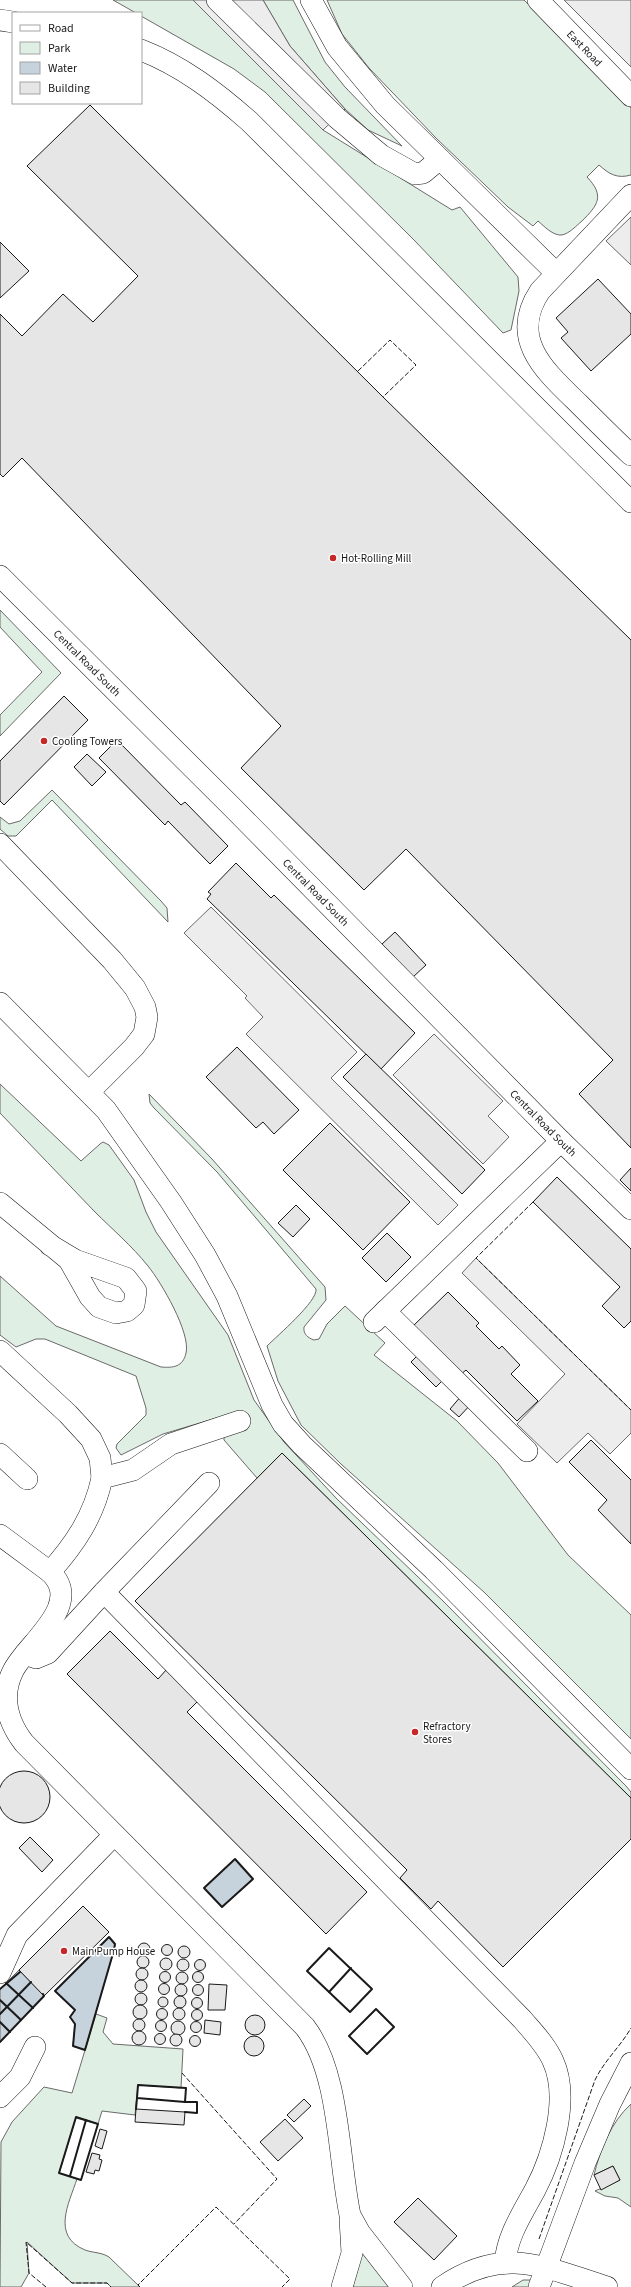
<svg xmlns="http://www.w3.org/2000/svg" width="631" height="2287" font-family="'Source Sans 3',sans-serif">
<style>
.green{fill:#e0efe3;stroke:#6a6a6a}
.parking{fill:#ededed;stroke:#6a6a6a}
.water{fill:#c6d2dc;stroke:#6a6a6a}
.building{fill:#e6e6e6;stroke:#1a1a1a}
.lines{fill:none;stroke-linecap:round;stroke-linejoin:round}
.minor-casing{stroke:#1a1a1a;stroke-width:22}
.minor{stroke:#fff;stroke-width:21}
.fence{stroke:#1a1a1a;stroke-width:1;stroke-dasharray:5 2;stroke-linecap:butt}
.wall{stroke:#1a1a1a;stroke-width:2}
.poi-dot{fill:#c62828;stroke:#fff;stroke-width:1.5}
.labels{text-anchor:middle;stroke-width:3;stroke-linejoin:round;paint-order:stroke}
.street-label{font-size:11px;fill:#1a1a1a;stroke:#fff}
.poi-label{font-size:11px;fill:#1a1a1a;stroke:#fff;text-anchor:start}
</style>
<rect width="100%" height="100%" fill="#fff"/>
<g class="green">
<polygon points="113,0 193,0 323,130 452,210 460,207 518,277 519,291 511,330 503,333 414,240 265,92 234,69 141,16 141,13 136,13"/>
<polygon points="263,0 293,0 325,62 345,87 402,146 368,130 345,109 290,46"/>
<path d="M327,0H524L631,108V175C617,179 609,174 599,165L587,177C605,196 598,205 582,221C576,226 570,233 562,235C553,236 544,226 538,221L533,226L508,207L436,138L369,68L342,34Z"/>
<polygon points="0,610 61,673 0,736 0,715 42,672 0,627"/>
<polygon points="52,790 161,901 167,908 168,922 52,800 16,836 8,836 0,829 0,817 9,824 20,821"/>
<path d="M0,1084L81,1161L100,1144L103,1142L109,1145L134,1180L146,1212L156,1232L228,1335L254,1400L284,1442L336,1498L443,1601L626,1786L631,1792V1798L282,1453L257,1478L224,1440V1437L245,1428L240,1411L163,1434L121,1455L116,1448L117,1444L146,1415V1408L136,1376L45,1339H36L16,1347L0,1335V1276L56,1326L161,1367C173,1368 183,1367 186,1353C191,1333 161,1282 148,1266C132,1246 112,1229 95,1212C63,1179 32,1146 0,1113Z"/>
<path d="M149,1094L212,1159L325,1287L326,1300L304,1327C303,1334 308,1338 314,1340L319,1339L327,1324L345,1306L385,1343L374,1355L457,1421L498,1463L568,1555L631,1615V1739L485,1593L341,1464L301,1425L278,1381L267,1346C277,1336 318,1301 316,1289L217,1172L154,1108L150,1103Z"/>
<path d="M96,2014L107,2018L103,2032L113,2044L183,2049L181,2088L138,2085L135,2115L102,2111L98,2124L76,2118L59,2173L77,2179C69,2203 51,2236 85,2250C93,2253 101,2252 109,2257L140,2287H111L107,2283H72L27,2242L29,2273L21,2287H0L1,2142L12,2122L44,2087L72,2093Z"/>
<path d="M631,2104V2207L618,2198L605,2196L595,2191L620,2180L613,2166L594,2175C600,2150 611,2122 631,2104Z"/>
<polygon points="360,2250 390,2287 349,2287"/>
<polygon points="523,2280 531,2280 529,2287 512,2287"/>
</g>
<g class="parking">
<polygon points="193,0 263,0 290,46 345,109 323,130"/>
<polygon points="564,0 631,0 631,67"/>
<polygon points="631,217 631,265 606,241"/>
<polygon points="211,907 357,1052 331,1078 458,1205 438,1225 246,1034 263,1017 245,998 247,996 184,933"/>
<polygon points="434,1034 503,1101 488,1116 509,1137 483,1164 393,1075"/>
<polygon points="476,1258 631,1410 631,1433 610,1454 588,1433 557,1463 517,1424 565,1374 462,1273"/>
</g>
<g class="water">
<polygon points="235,1859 253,1879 222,1907 204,1888"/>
<polygon points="109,1937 115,1944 114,1950 85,2050 73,2046 75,2024 70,2017 75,2010 55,1991"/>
<polygon points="19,1970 44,1996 0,2042 0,1989"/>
</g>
<g class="building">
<polygon points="90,105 383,397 631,640 631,1148 579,1094 613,1060 406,849 364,890 241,768 281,726 22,458 3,477 0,474 0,314 22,336 63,294 93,322 138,276 27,166"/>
<polygon points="0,242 29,271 0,298"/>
<polygon points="598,279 631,314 631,334 591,371 561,338 568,332 556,318"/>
<polygon points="64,696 88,720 4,805 0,801 0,761"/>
<polygon points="117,740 181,805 185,802 228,846 210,864 168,821 165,825 99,758"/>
<polygon points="87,754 106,772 92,786 74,767"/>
<polygon points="236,863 271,898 274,895 415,1033 381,1069 207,899 211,894 208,892"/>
<polygon points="395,932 426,965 413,977 382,944"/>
<polygon points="237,1047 299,1110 274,1134 263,1122 256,1128 206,1077"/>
<polygon points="366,1054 485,1170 462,1194 343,1077"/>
<polygon points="330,1123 410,1202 363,1250 283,1170"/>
<polygon points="631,1168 631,1191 620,1180"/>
<polygon points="557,1177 631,1249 631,1321 624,1328 602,1306 620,1287 533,1202"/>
<polygon points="296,1205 310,1219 293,1237 278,1223"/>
<polygon points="387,1233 411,1257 386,1282 362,1258"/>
<polygon points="448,1292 479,1323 476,1326 499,1349 502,1346 520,1365 511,1374 538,1401 517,1421 466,1370 460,1375 412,1327"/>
<polygon points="422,1351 447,1376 436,1387 411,1362"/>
<polygon points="462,1395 472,1403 459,1417 450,1409"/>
<polygon points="591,1440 631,1480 631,1544 598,1510 607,1500 569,1462"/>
<polygon points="282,1453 631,1798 631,1839 503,1967 438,1901 431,1909 400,1878 407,1870 135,1601"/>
<polygon points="110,1631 158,1679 167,1669 199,1700 187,1712 367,1892 326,1934 67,1674"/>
<circle cx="24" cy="1797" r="26"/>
<polygon points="30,1837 53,1860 42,1872 19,1848"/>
<polygon points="83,1906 109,1932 44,1996 19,1970"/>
<circle cx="144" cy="1949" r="6"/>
<circle cx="167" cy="1950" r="5.5"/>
<circle cx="184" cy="1952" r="6"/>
<circle cx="143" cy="1962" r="6"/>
<circle cx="166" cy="1964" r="6"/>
<circle cx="183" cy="1965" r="6"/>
<circle cx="200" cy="1965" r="5.5"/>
<circle cx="142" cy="1974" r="6"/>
<circle cx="165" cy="1977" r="5.5"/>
<circle cx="198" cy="1977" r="5.5"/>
<circle cx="182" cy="1978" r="6"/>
<circle cx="141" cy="1986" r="6"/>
<circle cx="164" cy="1989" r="5.5"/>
<polygon points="209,1984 227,1985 225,2010 208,2010"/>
<circle cx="181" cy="1990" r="6"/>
<circle cx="198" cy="1990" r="5.5"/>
<circle cx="141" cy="1999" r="6"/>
<circle cx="180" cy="2002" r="6"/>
<circle cx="163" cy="2002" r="5"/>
<circle cx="197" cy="2003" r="5.5"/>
<circle cx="140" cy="2012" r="7"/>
<circle cx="179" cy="2014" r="6"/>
<circle cx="162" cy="2014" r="5.5"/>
<circle cx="197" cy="2015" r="5.5"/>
<circle cx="255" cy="2025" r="10"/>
<circle cx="139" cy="2025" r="6"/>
<polygon points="205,2020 221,2022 220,2035 204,2033"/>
<circle cx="161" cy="2026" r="5.5"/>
<circle cx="178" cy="2028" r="7"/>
<circle cx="196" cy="2027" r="5.5"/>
<circle cx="139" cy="2038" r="7"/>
<circle cx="160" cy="2039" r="5.5"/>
<circle cx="176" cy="2040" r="6"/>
<circle cx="195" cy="2041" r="5.5"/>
<circle cx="254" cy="2046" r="10"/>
<polygon points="304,2099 311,2106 294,2122 287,2115"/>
<polygon points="136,2109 185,2112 184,2125 135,2122"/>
<polygon points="285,2119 303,2138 278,2161 260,2142"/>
<polygon points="100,2129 107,2131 102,2149 95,2146"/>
<polygon points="92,2153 100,2155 99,2159 102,2160 99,2171 95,2170 94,2174 86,2172"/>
<polygon points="613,2166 620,2180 601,2190 594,2175"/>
<polygon points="418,2198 457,2236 434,2260 394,2222"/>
</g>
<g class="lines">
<defs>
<g id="minor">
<polyline points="217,0 337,118 381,155 415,174 423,173 440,159"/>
<polyline points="311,0 337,47 385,105 556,273"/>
<path id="s1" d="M538,0L631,96"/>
<polyline points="0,20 13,22"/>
<path d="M141,50C182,66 216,92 249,121L631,502"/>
<path d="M631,195L540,291C508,339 545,371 579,404C596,421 613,438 631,455"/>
<path id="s2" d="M0,576L233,808L561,1141L631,1209"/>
<polyline points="0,844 112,960 135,988 145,1007 147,1017 144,1034 134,1047 89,1092"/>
<polyline points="0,1003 106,1110 171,1202 205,1255 227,1296 272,1405 283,1424 302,1445 434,1570 631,1769"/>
<polyline points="0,1203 69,1260 90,1297 99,1307 116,1313 127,1311 134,1305 136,1291 126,1278 75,1260 50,1245"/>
<polyline points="385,1311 527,1451"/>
<polyline points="374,1322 561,1141"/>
<polyline points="0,1351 68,1414 91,1439 100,1458 102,1478"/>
<path d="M240,1421L171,1444L133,1470L102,1478C94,1516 75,1544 50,1572C85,1605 26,1644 13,1671C0,1697 8,1722 24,1743L305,2027C340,2073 338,2157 350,2215L360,2233L402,2287"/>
<polyline points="0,1454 27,1479"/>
<polyline points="0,1535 50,1572"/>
<path d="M104,1592L522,2019C533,2032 546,2045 553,2061C570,2098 553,2156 535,2190C522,2214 507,2236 505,2263"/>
<polyline points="25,1654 36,1658 48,1653 104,1592 209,1483"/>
<polyline points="0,1973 17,1935 114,1835"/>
<polyline points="0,2097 20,2077 35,2047"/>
<polyline points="342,2287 352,2253 350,2219"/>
<path d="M442,2287C503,2245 544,2267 607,2287"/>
<polyline points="539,2287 585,2163 610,2104 631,2063"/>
</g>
</defs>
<use href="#minor" class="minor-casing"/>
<use href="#minor" class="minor"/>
<g class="fence">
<polyline points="358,371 390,340 416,365 383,397"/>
<polyline points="533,1202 476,1258 631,1410"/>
<polyline points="182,2073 277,2179 234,2224"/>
<path d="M539,2239L595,2080C604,2061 620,2047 631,2028"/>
<polyline points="46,2287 29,2273 26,2242 72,2283 107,2283 111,2287"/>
<polyline points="140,2287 138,2285 216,2207 290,2279 282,2287"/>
</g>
<g class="wall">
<polygon points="235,1859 253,1879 222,1907 204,1888"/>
<polygon points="109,1937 115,1944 114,1950 85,2050 73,2046 75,2024 70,2017 75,2010 55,1991"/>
<polygon points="329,1948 372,1989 350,2012 307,1971"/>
<polyline points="6,1983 33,2008"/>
<polyline points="0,1989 20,1972"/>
<polyline points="329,1992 351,1968"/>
<polyline points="0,2000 21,2020"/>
<polygon points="376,2009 394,2027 367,2054 349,2036"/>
<polyline points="0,2014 31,1982"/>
<polyline points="0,2022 10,2032"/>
<polyline points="0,2042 44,1996 43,1994"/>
<polygon points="138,2085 186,2088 185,2102 137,2098"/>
<polyline points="185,2102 197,2102 197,2113 185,2112"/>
<polyline points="136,2109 137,2098"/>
<polygon points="76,2117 98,2124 81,2180 59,2173"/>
<polyline points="70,2176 86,2120"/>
</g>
</g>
<g class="poi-dot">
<circle cx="333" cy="558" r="4"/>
<circle cx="44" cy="741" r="4"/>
<circle cx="415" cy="1732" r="4"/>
<circle cx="64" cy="1951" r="4"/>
</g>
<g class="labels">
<g class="street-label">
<text dy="4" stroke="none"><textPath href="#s1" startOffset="67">East Road</textPath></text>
<text dy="4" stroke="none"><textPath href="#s2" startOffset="123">Central Road South</textPath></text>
<text dy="4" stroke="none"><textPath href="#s2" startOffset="447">Central Road South</textPath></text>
<text dy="4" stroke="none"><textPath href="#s2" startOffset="771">Central Road South</textPath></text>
</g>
<g class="poi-label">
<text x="341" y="562">Hot-Rolling Mill</text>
<text x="52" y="745">Cooling Towers</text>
<text x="423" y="1730">Refractory<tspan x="423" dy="13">Stores</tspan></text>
<text x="72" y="1955">Main Pump House</text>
</g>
</g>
<rect x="12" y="12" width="130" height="92" fill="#ffffff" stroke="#a3a3a3"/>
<rect x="20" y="25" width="20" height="6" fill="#ffffff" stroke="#a3a3a3"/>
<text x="48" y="32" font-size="12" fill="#1a1a1a">Road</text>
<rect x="20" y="42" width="20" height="12" fill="#e0efe3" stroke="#a3a3a3"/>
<text x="48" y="52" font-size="12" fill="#1a1a1a">Park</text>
<rect x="20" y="62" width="20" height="12" fill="#c6d2dc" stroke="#a3a3a3"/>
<text x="48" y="72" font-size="12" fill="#1a1a1a">Water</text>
<rect x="20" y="82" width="20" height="12" fill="#e6e6e6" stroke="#a3a3a3"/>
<text x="48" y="92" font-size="12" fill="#1a1a1a">Building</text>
</svg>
